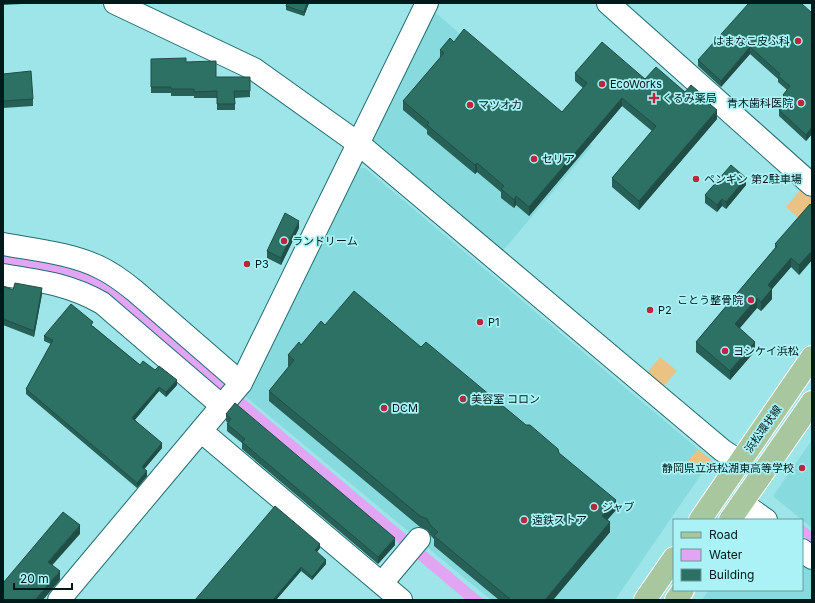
<svg xmlns="http://www.w3.org/2000/svg" width="815" height="603" font-family="Inter,'Noto Sans JP',sans-serif">
<style>
.built{fill:#87dadd}
.green{fill:#eac283}
.water{fill:#e2a5f3}
.lines{fill:none;stroke-linecap:round;stroke-linejoin:round}
.minor-casing{stroke:#226d6f;stroke-width:24}
.major-casing{stroke:#fff;stroke-width:24}
.minor{stroke:#fff;stroke-width:22}
.major{stroke:#a8c79f;stroke-width:22}
.wall{fill:#276056}
.shaded-wall{fill:#204e46}
.building{fill:#2d7064;stroke:#204e46}
.poi-dot{fill:#b9273d;stroke:#aaf2f5;stroke-width:1.5}
.labels{text-anchor:middle;stroke-width:3.5;stroke-linejoin:round;paint-order:stroke}
.poi-label{font-size:11px;fill:#001a1b;stroke:#aaf2f5;text-anchor:start}
.street-label{font-size:11px;fill:#001a1b;stroke:#aaf2f5}
</style>
<rect width="100%" height="100%" fill="#9de5e8"/>
<g class="built">
<polygon points="431,9 592,146 501,253 372,144 371,136"/>
<polygon points="365,168 711,460 615,600 491,600 244,395 355,169"/>
<polygon points="812,440 812,528 773,496"/>
<polygon points="802,559 812,568 812,600 702,600 709,590 802,590"/>
</g>
<g class="green">
<polygon points="801,189 812,199 812,209 802,221 786,207"/>
<polygon points="660,357 677,371 662,388 646,374"/>
<polygon points="698,449 711,460 701,475 687,462"/>
</g>
<g class="water">
<polygon points="3,254 75,268 95,276 113,286 228,385 221,393 122,308 3,266"/>
<polygon points="241,396 484,600 466,600 234,405"/>
<polygon points="802,524 812,532 812,543 802,535"/>
</g>
<g class="lines">
<defs>
<g id="minor">
<polyline points="115,3 254,69 359,144 722,450 740,462"/>
<polyline points="608,3 812,185"/>
<path d="M3,244C35,250 70,253 99,267C112,273 124,282 135,291L241,383"/>
<path d="M3,275C40,281 69,284 102,303L222,406"/>
<polyline points="201,431 401,600"/>
<polyline points="742,503 766,520"/>
<polyline points="802,550 812,558"/>
<polyline points="382,583 419,539"/>
<polyline points="59,600 241,383 427,3"/>
</g>
<g id="major">
<polyline points="700,520 812,357"/>
<polyline points="730,520 812,402"/>
<polyline points="645,600 674,558"/>
<polyline points="676,600 683,590"/>
</g>
</defs>
<use href="#minor" class="minor-casing"/>
<use href="#major" class="major-casing"/>
<use href="#minor" class="minor"/>
<use href="#major" class="major"/>
</g>
<g class="wall">
<polygon points="3,3 22,3 22,4 3,5"/>
<polygon points="287,3 309,3 304,16 286,10 286,6"/>
<polygon points="812,13 812,134 806,141 779,116 779,110 785,103 783,101 783,95 787,90 778,82 778,79 750,54 721,87 698,66 698,60"/>
<polygon points="454,42 562,112 583,88 575,81 575,73 645,79 685,92 704,99 717,119 639,210 612,187 612,178 652,131 622,106 529,216 516,205 514,208 501,198 501,192 477,172 475,174 427,134 427,130 403,110 403,101 440,58 440,50"/>
<polygon points="3,74 33,99 33,106 3,108"/>
<polygon points="216,77 250,77 250,97 235,98 235,110 217,110 217,98 194,98 194,96 171,96 171,93 151,93 151,87"/>
<polygon points="746,185 726,209 722,206 717,212 705,203 705,195"/>
<polygon points="812,206 812,260 799,275 791,267 772,289 772,299 761,311 757,308 739,328 755,351 730,380 696,352 696,342 775,248 775,244"/>
<polygon points="299,228 281,265 267,258 267,251"/>
<polygon points="3,286 13,290 42,294 34,337 3,325"/>
<polygon points="325,325 421,347 559,453 616,510 607,520 610,532 553,600 499,600 434,546 434,539 431,536 427,530 420,527 269,401 269,391 289,367 288,366 288,355"/>
<polygon points="93,326 140,365 155,370 177,385 166,397 159,391 135,420 162,448 144,469 147,476 137,488 26,394 26,389 51,344 44,341 44,336"/>
<polygon points="226,414 395,545 378,564 242,449 242,443 227,431 227,424 228,423 226,421"/>
<polygon points="320,548 317,552 326,564 312,580 301,571 276,600 195,600"/>
</g>
<g class="shaded-wall">
<polygon points="307,3 309,3 304,16 304,12"/>
<polygon points="750,47 750,54 721,87 721,81"/>
<polygon points="622,98 622,106 529,216 529,207"/>
<polygon points="717,110 717,119 639,210 639,201"/>
<polygon points="812,127 812,134 806,141 806,135"/>
<polygon points="477,163 477,172 475,174 475,165"/>
<polygon points="746,178 746,185 726,209 726,202"/>
<polygon points="516,196 516,205 514,208 514,200"/>
<polygon points="722,199 722,206 717,212 717,205"/>
<polygon points="299,221 299,228 281,265 281,258"/>
<polygon points="812,251 812,260 799,275 799,265"/>
<polygon points="791,258 791,267 772,289 772,299 761,311 761,302 768,285"/>
<polygon points="42,288 42,294 34,337 34,331"/>
<polygon points="757,298 757,308 735,334 735,324"/>
<polygon points="755,342 755,351 730,380 730,371"/>
<polygon points="177,380 177,385 166,397 166,392"/>
<polygon points="159,387 159,391 132,423 132,418"/>
<polygon points="162,443 162,448 142,472 142,467"/>
<polygon points="147,471 147,476 137,488 137,483"/>
<polygon points="616,500 616,510 602,526 602,516"/>
<polygon points="610,522 610,532 553,600 545,600"/>
<polygon points="80,525 80,534 48,570 48,562"/>
<polygon points="395,538 395,545 378,564 378,557"/>
<polygon points="320,544 320,548 315,554 315,550"/>
<polygon points="326,560 326,564 312,580 312,577"/>
<polygon points="301,567 301,571 276,600 273,600"/>
<polygon points="60,571 60,580 43,600 35,600"/>
</g>
<g class="building">
<polygon points="287,3 307,3 304,12 286,6"/>
<polygon points="749,3 801,3 812,13 812,127 806,135 779,110 788,100 783,95 790,86 778,76 780,74 750,47 721,81 698,60"/>
<polygon points="464,29 562,112 587,83 575,73 602,42 645,79 656,67 685,92 691,85 704,96 703,98 717,110 639,201 612,178 656,126 622,98 529,207 516,196 514,200 501,189 504,186 477,163 475,165 427,125 429,123 403,101 444,53 440,50 450,38 454,42"/>
<polygon points="186,58 186,62 216,61 216,77 250,77 250,91 234,91 235,104 217,104 217,91 194,92 194,89 171,89 171,87 151,87 151,59"/>
<polygon points="31,71 33,99 3,101 3,74"/>
<polygon points="731,165 746,178 726,202 722,199 717,205 705,195"/>
<polygon points="810,204 812,206 812,251 799,265 791,258 768,285 772,289 761,302 757,298 735,324 755,342 730,371 696,342 777,246 775,244"/>
<polygon points="285,213 299,221 281,258 267,251"/>
<polygon points="15,283 42,288 34,331 3,319 3,286 13,290"/>
<polygon points="354,291 421,347 426,342 526,425 530,425 558,449 559,453 616,500 602,516 610,522 545,600 511,600 434,536 438,532 431,526 427,519 420,516 269,391 294,360 288,355 299,342 301,345 321,321 325,325"/>
<polygon points="71,304 93,322 91,325 140,365 143,361 155,370 159,366 177,380 166,392 159,387 132,418 162,443 142,467 147,471 137,483 26,389 53,340 44,336"/>
<polygon points="235,403 395,538 378,557 242,442 245,439 227,424 231,419 226,414"/>
<polygon points="275,506 320,544 315,550 326,560 312,577 301,567 273,600 195,600"/>
<polygon points="63,512 80,525 48,562 60,571 35,600 3,600 3,583"/>
</g>
<g class="poi-dot">
<circle cx="798" cy="41" r="4"/>
<circle cx="602" cy="84" r="4"/>
<path d="M652 92h4v4h4v4h-4v4h-4v-4h-4v-4h4z"/>
<circle cx="801" cy="103" r="4"/>
<circle cx="470" cy="105" r="4"/>
<circle cx="534" cy="159" r="4"/>
<circle cx="696" cy="179" r="4"/>
<circle cx="284" cy="241" r="4"/>
<circle cx="247" cy="264" r="4"/>
<circle cx="751" cy="300" r="4"/>
<circle cx="650" cy="310" r="4"/>
<circle cx="480" cy="322" r="4"/>
<circle cx="725" cy="351" r="4"/>
<circle cx="463" cy="399" r="4"/>
<circle cx="384" cy="408" r="4"/>
<circle cx="802" cy="468" r="4"/>
<circle cx="594" cy="507" r="4"/>
<circle cx="524" cy="520" r="4"/>
</g>
<g class="labels">
<g class="poi-label">
<text x="790" y="45" text-anchor="end">はまなこ皮ふ科</text>
<text x="610" y="88">EcoWorks</text>
<text x="662" y="102">くるみ薬局</text>
<text x="793" y="107" text-anchor="end">青木歯科医院</text>
<text x="478" y="109">マツオカ</text>
<text x="542" y="163">セリア</text>
<text x="704" y="183">ペンギン 第2駐車場</text>
<text x="292" y="245">ランドリーム</text>
<text x="255" y="268">P3</text>
<text x="743" y="304" text-anchor="end">ことう整骨院</text>
<text x="658" y="314">P2</text>
<text x="488" y="326">P1</text>
<text x="733" y="355">ヨシケイ浜松</text>
<text x="471" y="403">美容室 コロン</text>
<text x="392" y="412">DCM</text>
<text x="794" y="472" text-anchor="end">静岡県立浜松湖東高等学校</text>
<text x="602" y="511">ジャブ</text>
<text x="532" y="524">遠鉄ストア</text>
</g>
<g class="street-label">
<text transform="translate(763 429) rotate(-55)" y="4">浜松環状線</text>
</g>
</g>
<rect width="815" height="603" fill="none" stroke="#001a1b" stroke-width="8"/>
<rect x="673" y="519" width="130" height="72" fill="#aaf2f5" stroke="#669c9e"/>
<rect x="681" y="532" width="20" height="6" fill="#a8c79f" stroke="#669c9e"/>
<text x="709" y="539" font-size="12" fill="#001a1b">Road</text>
<rect x="681" y="549" width="20" height="12" fill="#e2a5f3" stroke="#669c9e"/>
<text x="709" y="559" font-size="12" fill="#001a1b">Water</text>
<rect x="681" y="569" width="20" height="12" fill="#2d7064" stroke="#669c9e"/>
<text x="709" y="579" font-size="12" fill="#001a1b">Building</text>
<path d="M14 583v6h58v-6" fill="none" stroke="#001a1b" stroke-width="2"/>
<text x="20" y="583" font-size="12" fill="#001a1b" stroke="#aaf2f5" stroke-width="3" paint-order="stroke">20 m</text>
</svg>
